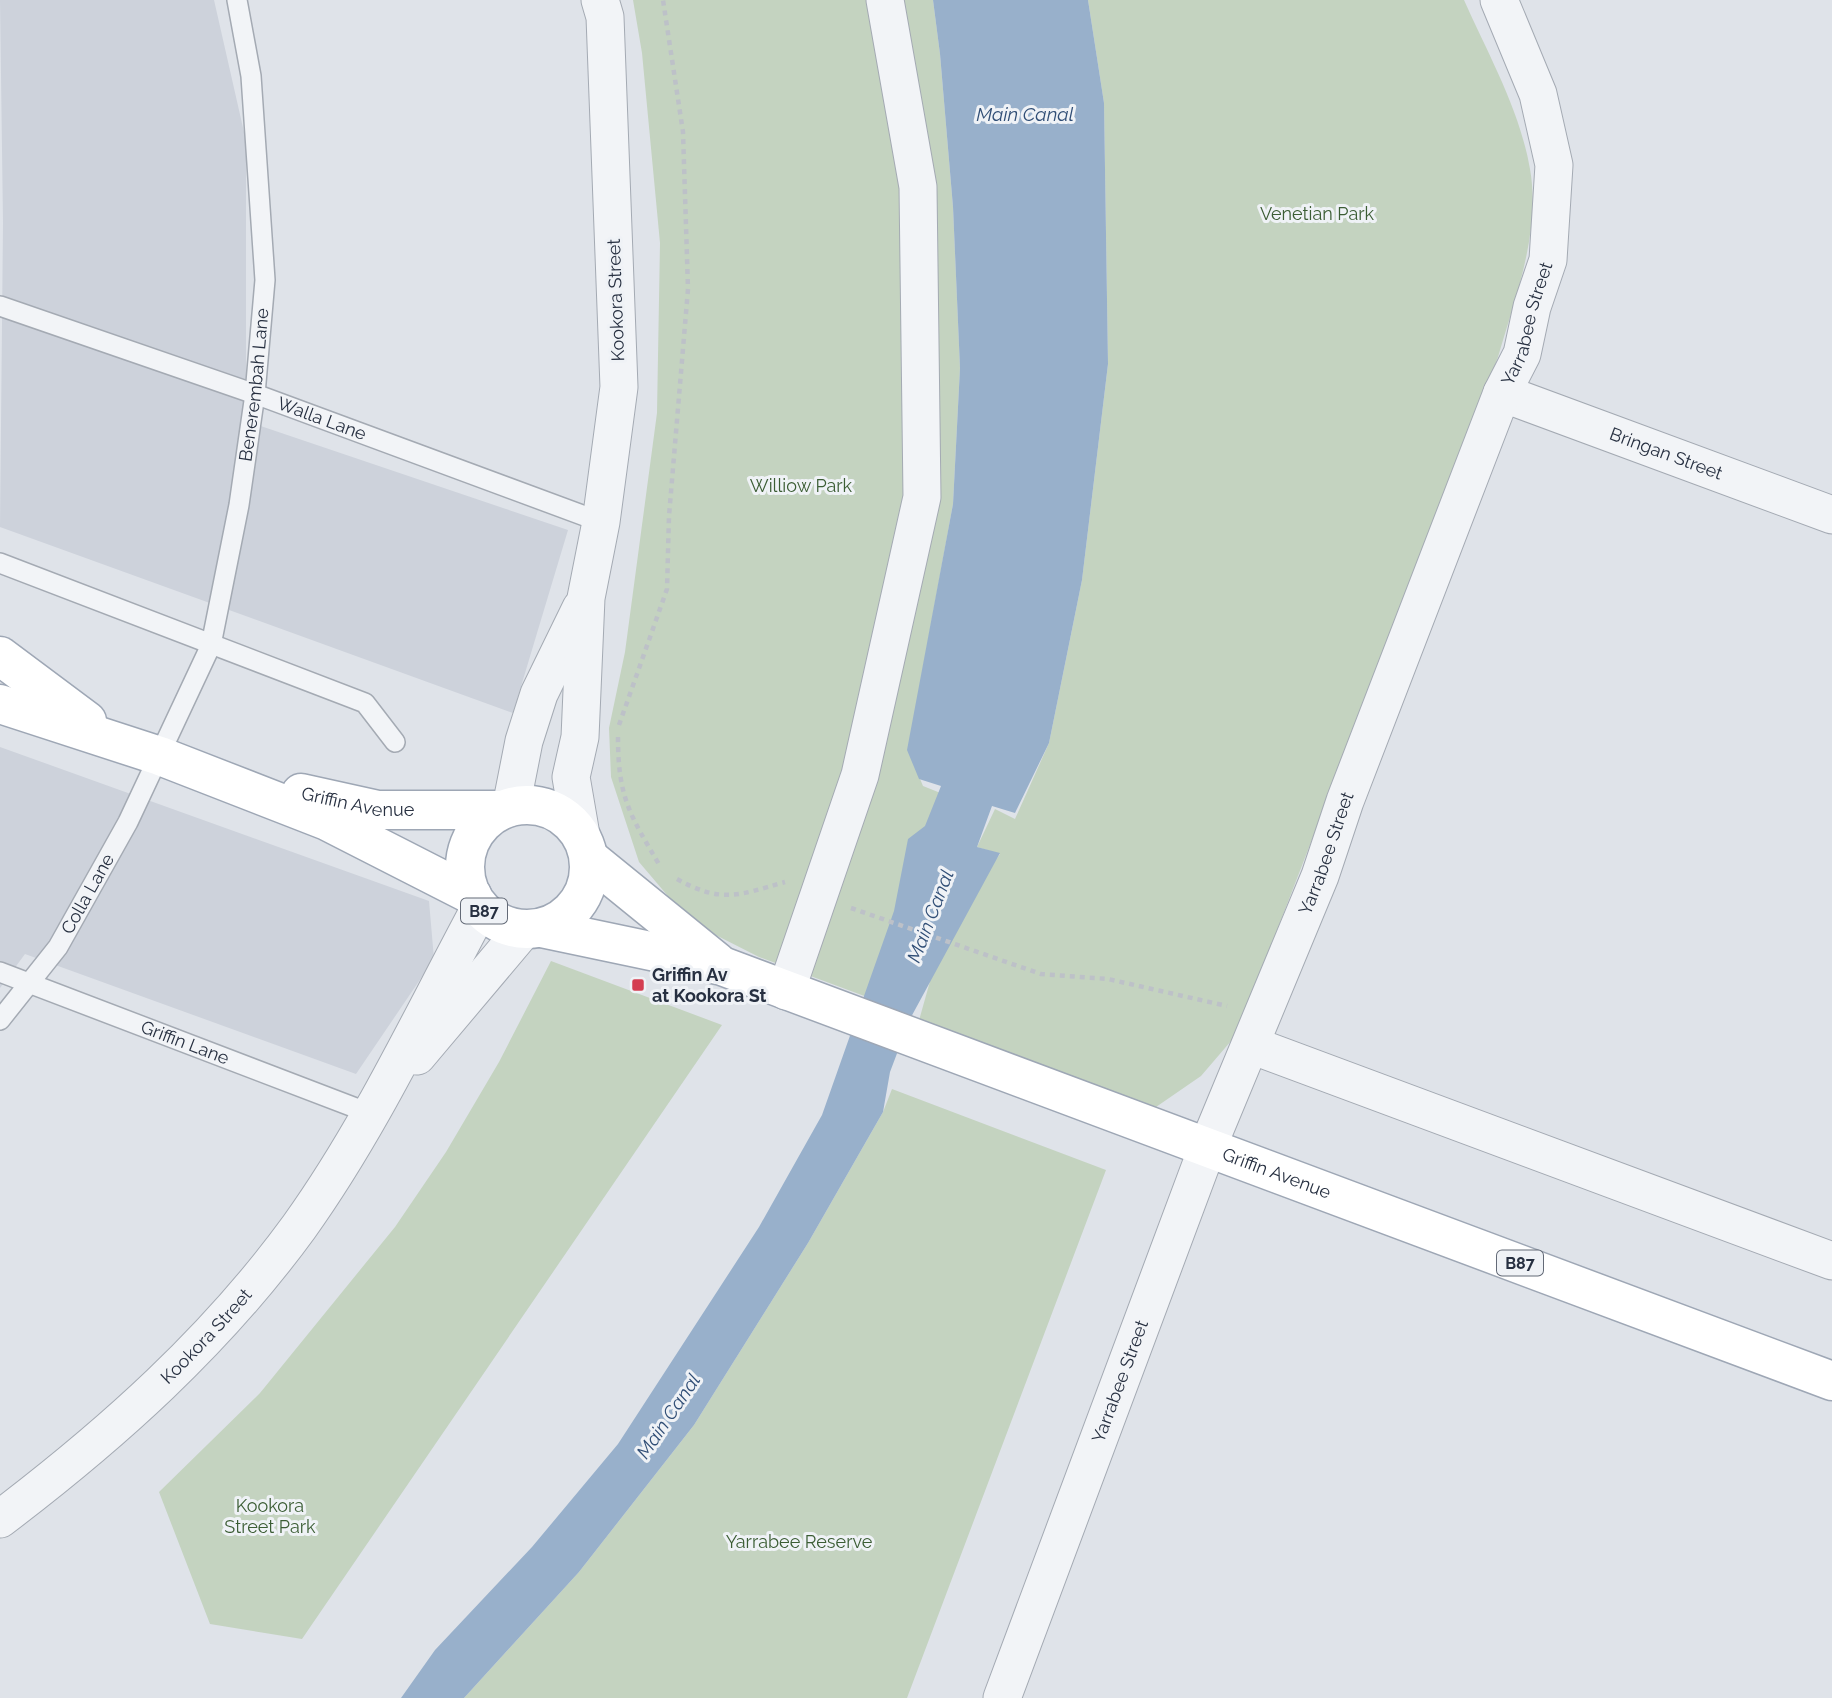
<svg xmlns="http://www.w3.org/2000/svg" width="1832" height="1698" font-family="Raleway,sans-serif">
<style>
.built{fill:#cdd2db}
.green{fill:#c4d3c0}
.water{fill:#98b0cb}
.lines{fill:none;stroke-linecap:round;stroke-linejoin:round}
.service-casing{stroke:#a4aab3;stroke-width:22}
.minor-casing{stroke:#a4aab3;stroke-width:39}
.primary-casing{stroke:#9ea7b5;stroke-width:41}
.path{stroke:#bdc1c8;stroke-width:4.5;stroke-dasharray:5 5;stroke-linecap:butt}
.service{stroke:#f2f4f7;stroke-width:19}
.minor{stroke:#f2f4f7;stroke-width:37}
.primary{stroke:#fff;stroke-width:38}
.poi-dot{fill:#d43e51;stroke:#eff2f6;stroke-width:2.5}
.labels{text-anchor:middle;stroke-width:6;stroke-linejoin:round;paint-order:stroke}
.shield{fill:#eff2f6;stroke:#636a77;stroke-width:2}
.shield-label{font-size:16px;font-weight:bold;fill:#273041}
.park-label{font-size:18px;fill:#3b5d34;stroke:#eff2f6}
.street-label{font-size:18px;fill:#273041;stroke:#eff2f6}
.poi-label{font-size:18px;font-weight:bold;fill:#273041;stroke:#eff2f6;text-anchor:start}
.water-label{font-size:19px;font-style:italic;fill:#304e76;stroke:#eff2f6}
</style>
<rect width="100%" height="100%" fill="#dfe3e9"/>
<g class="built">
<polygon points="0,0 214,0 246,141 246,421 568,530 513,713 0,527 3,223"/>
<polygon points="0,747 429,901 434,959 356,1074 25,954 0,988"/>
</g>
<g class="green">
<polygon points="633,0 933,0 940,54 953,207 960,368 953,504 908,750 923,786 943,794 901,914 867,997 759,957 690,922 639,862 611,777 609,728 625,652 657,413 660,243 642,53"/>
<path d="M1088,0H1464C1488,54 1520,110 1530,169C1541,232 1515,298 1498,357L1237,1034L1201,1076L1156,1107L1135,1104L918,1024L945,928L1000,854L977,847L995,809L1015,819L1049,743L1082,580L1108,364L1104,103Z"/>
<polygon points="551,961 722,1025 302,1639 210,1624 159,1492 260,1393 395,1227 446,1152 499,1062"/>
<polygon points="892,1089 1106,1170 907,1698 464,1698 579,1572 694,1425 808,1243 883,1112"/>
</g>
<polygon class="water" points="933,0 1088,0 1104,103 1108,364 1082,580 1049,743 1015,813 992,806 977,847 1000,853 910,1019 890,1072 883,1112 808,1243 694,1425 579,1572 464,1698 401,1698 435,1650 532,1547 618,1444 759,1227 822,1115 894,911 908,839 925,826 941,786 919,779 907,750 953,504 960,368 953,207 940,54"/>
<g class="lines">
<defs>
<g id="service">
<path id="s1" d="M0,306L255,394L601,522"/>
<polyline points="0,563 365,703 395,742"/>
<path id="s2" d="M0,972L369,1113"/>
<path id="s3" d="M0,1020L58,947L128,822L211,645L239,505L255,394L265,280L251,76L237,0"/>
</g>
<g id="minor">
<path id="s4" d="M1502,393L1832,515"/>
<polyline points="511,807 524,741 539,694 581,608"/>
<polyline points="581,835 571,777 580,737 586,598 601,522 619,387 605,17 600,0"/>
<polyline points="786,991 860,775 922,497 918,187 885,0"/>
<polyline points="1251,1045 1832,1261"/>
<polyline points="417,1056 524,929"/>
<path id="s5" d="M0,1519C112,1434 216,1341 299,1227C370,1128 423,1014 480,908"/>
<path id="s6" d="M1002,1698L1208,1146L1320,876L1345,801L1502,393L1522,354L1532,307L1548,260L1554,165L1538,94L1499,0"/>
</g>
<g id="primary">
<polyline points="0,656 87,721"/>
<polyline points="0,704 160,756 327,821 472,895"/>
<path id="s7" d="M301,793L378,810H501"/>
<circle cx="527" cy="867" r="62"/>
<polyline points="589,858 717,962"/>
<path id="s8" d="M541,928L722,966L1832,1381"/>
</g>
</defs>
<use href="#service" class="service-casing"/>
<use href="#minor" class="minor-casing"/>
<use href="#primary" class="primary-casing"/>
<g class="path">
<polyline points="619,725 667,589 669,516 688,289 683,132 663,0"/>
<path d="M618,737C618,798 630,815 660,866"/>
<path d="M677,879C722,904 739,895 785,882"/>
<polyline points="851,908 1041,974 1108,979 1227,1006"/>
</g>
<use href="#service" class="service"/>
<use href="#minor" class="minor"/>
<use href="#primary" class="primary"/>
</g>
<rect class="poi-dot" x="631" y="978" width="14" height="14" rx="3.5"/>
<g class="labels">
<g class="shield">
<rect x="461" y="898.5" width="46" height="25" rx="5"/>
<rect x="1497" y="1250.5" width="46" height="25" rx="5"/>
</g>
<g class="shield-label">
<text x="484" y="917">B87</text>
<text x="1520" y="1269">B87</text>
</g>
<g class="park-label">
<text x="1317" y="220">Venetian Park</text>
<text x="801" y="492">Williow Park</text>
<text x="270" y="1512">Kookora<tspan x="270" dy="21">Street Park</tspan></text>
<text x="799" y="1548">Yarrabee Reserve</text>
</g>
<g class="street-label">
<text transform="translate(616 300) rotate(-92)" y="6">Kookora Street</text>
<text dy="6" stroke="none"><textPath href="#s6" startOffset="1472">Yarrabee Street</textPath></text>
<text dy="6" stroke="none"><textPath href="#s3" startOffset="696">Benerembah Lane</textPath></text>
<text dy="6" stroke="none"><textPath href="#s1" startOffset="341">Walla Lane</textPath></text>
<text dy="6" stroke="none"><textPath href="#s4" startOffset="175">Bringan Street</textPath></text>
<text dy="6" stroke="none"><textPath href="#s7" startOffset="58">Griffin Avenue</textPath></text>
<text dy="6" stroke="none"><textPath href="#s6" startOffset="905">Yarrabee Street</textPath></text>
<text dy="6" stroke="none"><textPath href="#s3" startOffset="154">Colla Lane</textPath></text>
<text dy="6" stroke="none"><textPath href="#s2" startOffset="198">Griffin Lane</textPath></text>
<text dy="6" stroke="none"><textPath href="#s8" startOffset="777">Griffin Avenue</textPath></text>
<text dy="6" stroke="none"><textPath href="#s5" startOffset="276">Kookora Street</textPath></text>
<text dy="6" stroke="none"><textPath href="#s6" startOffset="338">Yarrabee Street</textPath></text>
</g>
<g class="poi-label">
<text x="652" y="981">Griffin Av<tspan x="652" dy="21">at Kookora St</tspan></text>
</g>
<g class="water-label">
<text x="1025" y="121">Main Canal</text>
<text transform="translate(930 916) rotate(-69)" y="7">Main Canal</text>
<text transform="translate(668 1416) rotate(-56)" y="7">Main Canal</text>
</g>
</g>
</svg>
